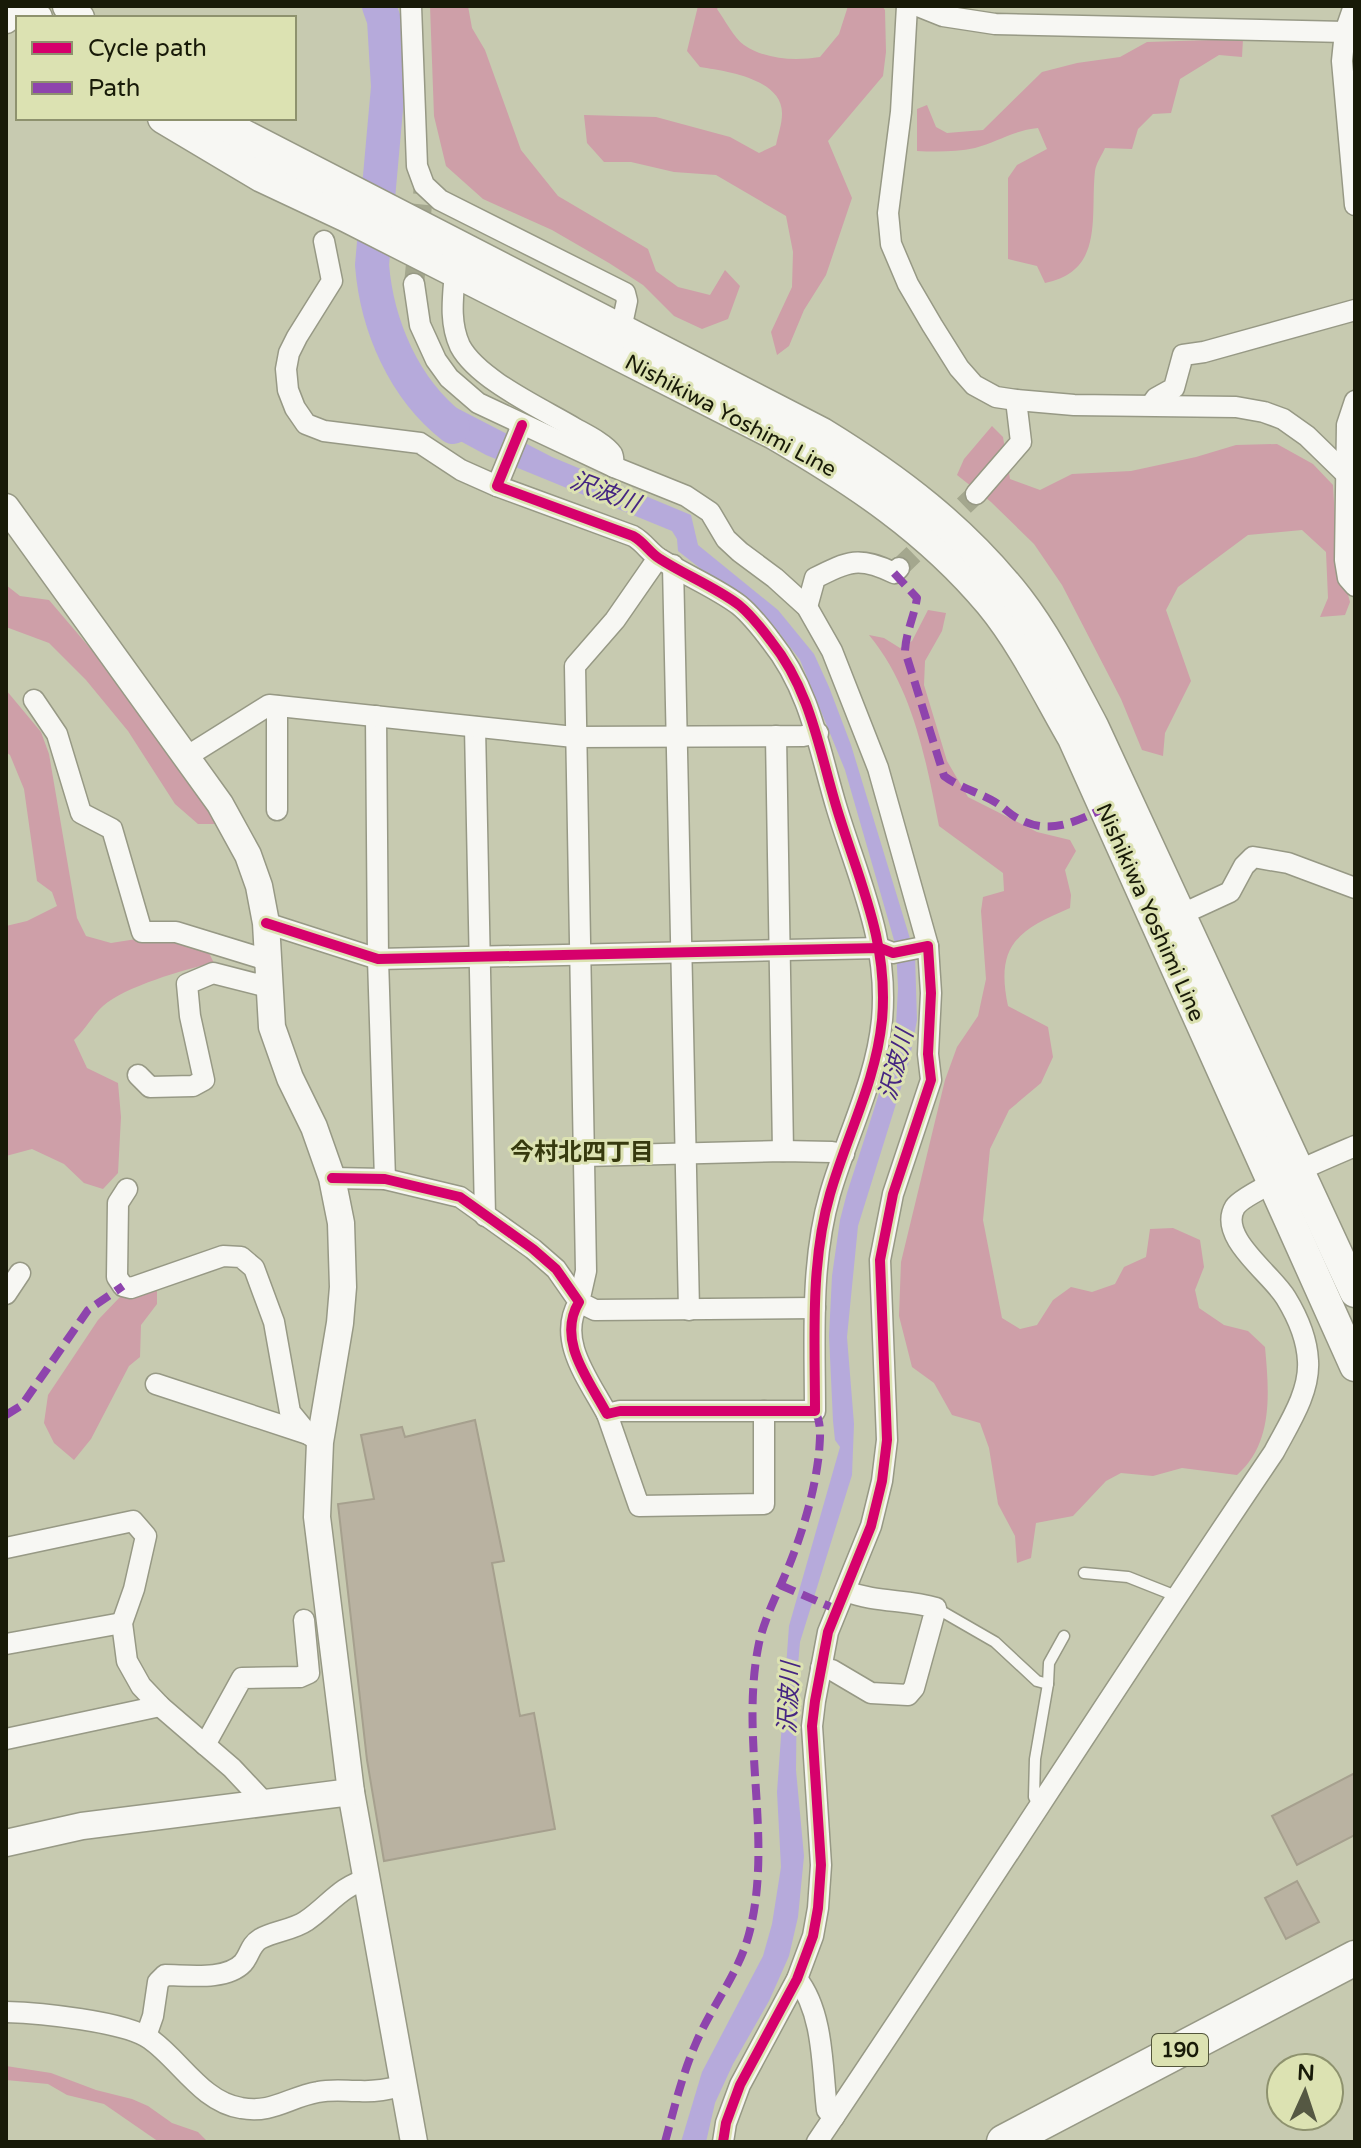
<svg xmlns="http://www.w3.org/2000/svg" width="1361" height="2148" font-family="'Varela Round','Noto Sans JP',sans-serif">
<style>
.forest{fill:#ce9fa8}
.water{fill:#b6aadb}
.lines{fill:none;stroke-linecap:round;stroke-linejoin:round}
.river{stroke:#b6aadb;stroke-width:34}
.building{fill:#b9b2a1;stroke:#a6a08e;stroke-width:2}
.minor-tunnel{stroke:#a4a78e;stroke-width:20;stroke-dasharray:20 10;stroke-linecap:butt}
.service-casing{stroke:#979985;stroke-width:13}
.minor-casing{stroke:#979985;stroke-width:23}
.tertiary-casing{stroke:#979985;stroke-width:29}
.secondary-casing{stroke:#979985;stroke-width:33}
.trunk-casing{stroke:#979985;stroke-width:37}
.service{stroke:#f7f7f3;stroke-width:10}
.minor{stroke:#f7f7f3;stroke-width:20}
.tertiary{stroke:#f7f7f3;stroke-width:26}
.secondary{stroke:#f7f7f3;stroke-width:30}
.trunk{stroke:#f7f7f3;stroke-width:34}
.quiet{stroke:#8e44ad;stroke-width:8;stroke-dasharray:16 8;stroke-linecap:butt}
.cycleway-casing{stroke:#dce2b2;stroke-width:15}
.cycleway{stroke:#d6006c;stroke-width:10}
.labels{text-anchor:middle;stroke-width:6;stroke-linejoin:round;paint-order:stroke}
.shield{fill:#dce2b2;stroke:#53563b;stroke-width:2}
.shield-label{font-size:20px;font-weight:bold;fill:#181a08}
.street-label{font-size:22px;fill:#181a08;stroke:#dce2b2}
.water-label{font-size:24px;font-style:italic;fill:#452582;stroke:#dce2b2}
.neighbourhood-label{font-size:24px;font-weight:bold;fill:#36390e;stroke:#dce2b2}
</style>
<rect width="100%" height="100%" fill="#c7cab0"/>
<g class="forest">
<polygon points="430,6 468,6 472,28 485,50 521,150 558,196 648,249 656,271 678,287 710,295 725,270 740,286 728,319 702,329 674,316 643,285 609,263 552,230 483,199 446,166 434,116"/>
<path d="M698,6H719L717,9C725,20 734,38 744,45C766,60 796,61 820,57L839,34L848,6H882L885,10L886,52L883,76L828,141L852,198L826,275L804,310L789,346L777,355L771,332L792,287L793,252L786,216L716,175L674,172L631,162H604L587,143L584,115L656,117L730,137L759,153L776,145C778,135 782,124 782,114C783,79 726,71 700,67L687,51Z"/>
<path d="M1243,39L1242,57L1219,55L1180,79L1171,113L1153,114L1138,129L1132,149L1105,148C1102,155 1096,163 1095,171C1090,216 1105,271 1045,283L1037,266L1008,259V178L1017,165L1047,149L1038,128C1015,130 997,142 975,148C956,152 936,152 917,151V109L927,105L936,127L947,133L983,130L1042,72L1077,63L1120,57L1147,42Z"/>
<polygon points="992,426 1003,437 1010,479 1040,490 1072,474 1131,471 1196,457 1236,445 1277,444 1313,464 1333,485 1337,553 1350,602 1345,615 1320,617 1328,598 1326,552 1302,530 1248,535 1178,587 1166,610 1191,681 1165,733 1163,756 1142,750 1121,699 1062,585 1034,544 991,502 957,475 964,459"/>
<polygon points="6,585 20,596 49,600 124,688 218,824 198,824 175,804 128,731 86,680 49,643 6,627"/>
<path d="M928,610L946,613L942,631L925,661L924,685L947,761L968,797L1037,832L1070,840L1076,851L1065,870L1071,895L1070,908C1018,930 995,945 1008,1006L1048,1027L1053,1057L1041,1083L1009,1110L990,1149L983,1220L1002,1318L1020,1329L1037,1325L1053,1300L1071,1287L1092,1292L1115,1284L1124,1267L1146,1257L1150,1229L1173,1228L1200,1240L1204,1267L1195,1290L1199,1308L1224,1325L1248,1331L1265,1347C1269,1391 1274,1443 1237,1475L1182,1468L1153,1476L1121,1473L1106,1481L1073,1516L1036,1523L1031,1558L1017,1563L1015,1536L998,1504L989,1448L980,1423L952,1415L934,1383L912,1367L899,1316L901,1262L945,1080L957,1047L978,1016L986,979L981,911L983,897L1004,891L1003,873L939,826C926,760 913,688 869,635L884,638L900,648L912,641Z"/>
<path d="M6,690L41,732L49,754L77,918L86,936L111,943L143,938L162,939L209,953L214,963C185,969 124,987 103,1006C92,1016 85,1030 74,1040L87,1068L118,1083L121,1117L118,1173L103,1189L84,1183L64,1164L32,1149L6,1156V926L27,921L57,906L52,892L37,881L24,789L10,755L6,752Z"/>
<polygon points="157,1287 157,1304 141,1325 140,1357 129,1366 91,1439 74,1460 54,1443 44,1423 48,1395 98,1320 120,1297"/>
<polygon points="6,2066 51,2073 96,2090 132,2099 148,2106 172,2123 198,2132 208,2142 159,2142 104,2104 67,2095 48,2084 6,2080"/>
</g>
<polygon class="water" points="420,395 449,404 552,457 691,515 698,545 778,610 814,654 829,687 851,745 915,955 917,1020 909,1062 858,1226 847,1337 854,1424 852,1475 800,1642 797,1677 796,1770 804,1856 798,1917 789,1956 769,2001 733,2064 715,2103 706,2142 681,2142 702,2072 763,1956 772,1924 781,1867 777,1792 789,1626 840,1447 835,1440 833,1421 829,1336 832,1276 840,1220 847,1193 895,1044 898,988 896,947 845,770 800,660 774,626 678,551 677,539 672,531 486,455 451,436"/>
<g class="lines">
<path class="river" d="M379,6L384,20L388,87L372,265C377,326 404,389 453,427"/>
</g>
<g class="building">
<polygon points="475,1420 504,1561 492,1563 520,1716 534,1713 555,1829 384,1861 367,1760 338,1504 374,1499 361,1435 402,1427 405,1437"/>
<polygon points="1355,1773 1355,1835 1297,1865 1272,1816"/>
<polygon points="1297,1881 1319,1922 1286,1939 1265,1898"/>
</g>
<g class="lines">
<g class="minor-tunnel">
<polyline points="414,284 424,185"/>
<polyline points="899,568 976,494"/>
</g>
<defs>
<g id="service">
<polyline points="1084,1573 1128,1577 1176,1596"/>
<polyline points="936,1608 995,1642 1037,1681 1048,1684"/>
<polyline points="1039,1805 1034,1797 1035,1759 1048,1684 1049,1663 1064,1636"/>
</g>
<g id="minor">
<polyline points="411,6 417,166 424,185 440,200 625,293 627,301 621,329"/>
<polyline points="907,6 901,112 888,213 891,244 908,284 932,325 959,368 974,385 996,397 1016,400 1074,405 1236,407 1264,412 1283,419 1307,436 1345,473"/>
<polyline points="918,6 943,16 995,24 1345,32"/>
<polyline points="1354,6 1345,32 1342,61 1355,205"/>
<polyline points="324,241 332,281 297,337 289,353 286,369 288,390 295,408 306,424 324,431 420,443 461,470 497,486"/>
<path d="M455,272C453,297 449,322 460,346C478,380 543,409 576,429C587,435 605,444 612,454C614,458 613,463 614,467"/>
<polyline points="414,284 420,325 436,360 449,378 478,403 614,467 686,496 710,512 726,539 740,552 775,578 807,607 832,651 878,768 928,946"/>
<polyline points="1355,401 1347,425 1345,560 1348,578 1355,586"/>
<polyline points="1151,405 1156,398 1174,388 1183,355 1204,352 1355,310"/>
<polyline points="976,494 1021,442 1016,400"/>
<polyline points="658,558 615,620 575,666 586,1271 579,1302 595,1310 815,1308"/>
<polyline points="673,565 689,1310"/>
<path d="M807,607L815,578C849,561 859,556 894,573L899,568"/>
<polyline points="34,700 57,734 81,813 112,829 142,932 176,932 267,960"/>
<polyline points="376,716 378,959 385,1179"/>
<polyline points="475,727 485,1216"/>
<polyline points="776,736 783,1151"/>
<polyline points="186,757 269,705 574,737 803,736 818,733"/>
<polyline points="277,810 277,706"/>
<polyline points="1180,915 1230,892 1244,866 1253,857 1288,863 1355,888"/>
<polyline points="266,923 378,959 880,948 893,953 928,946 931,993 928,1054 931,1080 893,1194 880,1260 887,1440 882,1481 871,1526 828,1632 815,1701 812,1726 821,1865 818,1908 813,1936 797,1979 740,2085 726,2123 723,2142"/>
<polyline points="138,1075 150,1087 193,1086 204,1080 190,1016 187,984 213,973 268,987"/>
<polyline points="584,1156 783,1151 832,1152 844,1154"/>
<path d="M332,1178L385,1179L460,1197L533,1249L556,1269L579,1302C556,1340 589,1380 607,1414L620,1411H815C815,1340 810,1263 830,1194C847,1135 876,1081 882,1020C889,942 859,881 837,809C819,750 811,691 771,641C762,629 750,614 739,605C715,587 685,575 660,559C650,553 644,542 633,536L497,486L522,425"/>
<polyline points="127,1189 118,1203 117,1277 123,1286 131,1288 223,1256 241,1257 254,1268 274,1322 290,1412 308,1434 320,1442"/>
<polyline points="6,1294 20,1273"/>
<polyline points="156,1384 308,1434"/>
<polyline points="607,1414 639,1506 764,1504 764,1411"/>
<polyline points="6,1548 133,1521 146,1536 134,1589 122,1623 127,1661 141,1686 160,1706 232,1768 264,1802"/>
<polyline points="6,1644 122,1623"/>
<path d="M821,1668L832,1670L871,1693L908,1695L914,1688L936,1608C907,1599 876,1603 846,1591"/>
<polyline points="6,1739 160,1706"/>
<polyline points="205,1745 242,1678 300,1677 309,1673 304,1620"/>
<path d="M797,1979C824,2013 822,2069 827,2110L834,2117"/>
<path d="M6,2012C39,2013 124,2021 150,2039C180,2060 202,2102 241,2108C272,2114 289,2097 318,2092C332,2089 346,2091 360,2091C375,2092 389,2089 403,2086"/>
<path d="M146,2036L153,2016L158,1982L165,1975C187,1975 226,1981 243,1963C250,1955 250,1945 260,1939C274,1931 293,1930 306,1921C326,1908 342,1885 366,1880"/>
<path d="M817,2142C972,1913 1119,1680 1274,1452C1288,1425 1310,1393 1308,1361C1307,1339 1297,1316 1286,1298C1272,1274 1217,1237 1235,1207C1245,1192 1334,1155 1355,1146"/>
</g>
<g id="tertiary">
<polyline points="6,20 21,6"/>
<polyline points="6,507 220,804 248,855 259,886 266,923 272,1027 290,1078 314,1127 332,1178 341,1223 343,1287 340,1323 320,1442 317,1517 351,1792 414,2142"/>
<polyline points="6,1843 82,1826 351,1792"/>
</g>
<g id="secondary">
<polyline points="26,6 37,18"/>
<polyline points="68,6 79,18"/>
<path d="M163,118L262,177L345,216L774,434C855,481 929,530 990,603C1023,643 1047,693 1073,738L1355,1366"/>
<path d="M211,118L822,433C897,479 963,529 1018,599C1048,638 1070,683 1093,726L1355,1292"/>
</g>
<polyline id="trunk" points="1004,2142 1355,1958"/>
</defs>
<use href="#service" class="service-casing"/>
<use href="#minor" class="minor-casing"/>
<use href="#tertiary" class="tertiary-casing"/>
<use href="#secondary" class="secondary-casing"/>
<use href="#trunk" class="trunk-casing"/>
<use href="#service" class="service"/>
<use href="#minor" class="minor"/>
<use href="#tertiary" class="tertiary"/>
<use href="#secondary" class="secondary"/>
<use href="#trunk" class="trunk"/>
<g class="quiet">
<path d="M894,573L917,598C914,617 906,632 905,651L944,776C960,788 978,792 995,802C1004,807 1011,816 1021,820C1051,835 1077,821 1105,808"/>
<polyline points="6,1415 22,1405 88,1310 123,1286"/>
<polyline points="780,1585 838,1610"/>
<path d="M665,2142C674,2109 682,2075 696,2043C712,2005 738,1975 749,1934C774,1839 739,1739 759,1643C766,1613 781,1587 792,1558C805,1524 815,1489 819,1453C820,1438 822,1424 815,1411"/>
</g>
<defs>
<g id="cycleway">
<polyline points="266,923 378,959 880,948 893,953 928,946 931,993 928,1054 931,1080 893,1194 880,1260 887,1440 882,1481 871,1526 828,1632 815,1701 812,1726 821,1865 818,1908 813,1936 797,1979 740,2085 726,2123 723,2142"/>
<path d="M332,1178L385,1179L460,1197L533,1249L556,1269L579,1302C556,1340 589,1380 607,1414L620,1411H815C815,1340 810,1263 830,1194C847,1135 876,1081 882,1020C889,942 859,881 837,809C819,750 811,691 771,641C762,629 750,614 739,605C715,587 685,575 660,559C650,553 644,542 633,536L497,486L522,425"/>
</g>
</defs>
<use href="#cycleway" class="cycleway-casing"/>
<use href="#cycleway" class="cycleway"/>
</g>
<g class="labels">
<rect class="shield" x="1152" y="2034" width="56" height="32" rx="6"/>
<g class="shield-label">
<text x="1180" y="2057">190</text>
</g>
<g class="street-label">
<text transform="translate(731 415) rotate(28)" y="8">Nishikiwa Yoshimi Line</text>
<text transform="translate(1151 912) rotate(66)" y="8">Nishikiwa Yoshimi Line</text>
</g>
<g class="water-label">
<text transform="translate(605 492) rotate(21)" y="8">沢波川</text>
<text transform="translate(896 1065) rotate(-75)" y="8">沢波川</text>
<text transform="translate(789 1698) rotate(-87)" y="8">沢波川</text>
</g>
<g class="neighbourhood-label">
<text x="582" y="1160">今村北四丁目</text>
</g>
</g>
<rect width="1361" height="2148" fill="none" stroke="#181a08" stroke-width="16"/>
<rect x="16" y="16" width="280" height="104" fill="#dce2b2" stroke="#8e926e" stroke-width="2"/>
<rect x="32" y="42" width="40" height="12" fill="#d6006c" stroke="#8e926e" stroke-width="2"/>
<text x="88" y="56" font-size="24" fill="#181a08">Cycle path</text>
<rect x="32" y="82" width="40" height="12" fill="#8e44ad" stroke="#8e926e" stroke-width="2"/>
<text x="88" y="96" font-size="24" fill="#181a08">Path</text>
<g transform="translate(1305 2092) rotate(3)"><circle r="38" fill="#dce2b2" stroke="#8e926e" stroke-width="2"/>
<path d="M0-6L14 30L0 20L-14 30Z" fill="#555843"/>
<text y="-12" font-size="22" font-weight="bold" text-anchor="middle" fill="#181a08">N</text>
</g>
</svg>
